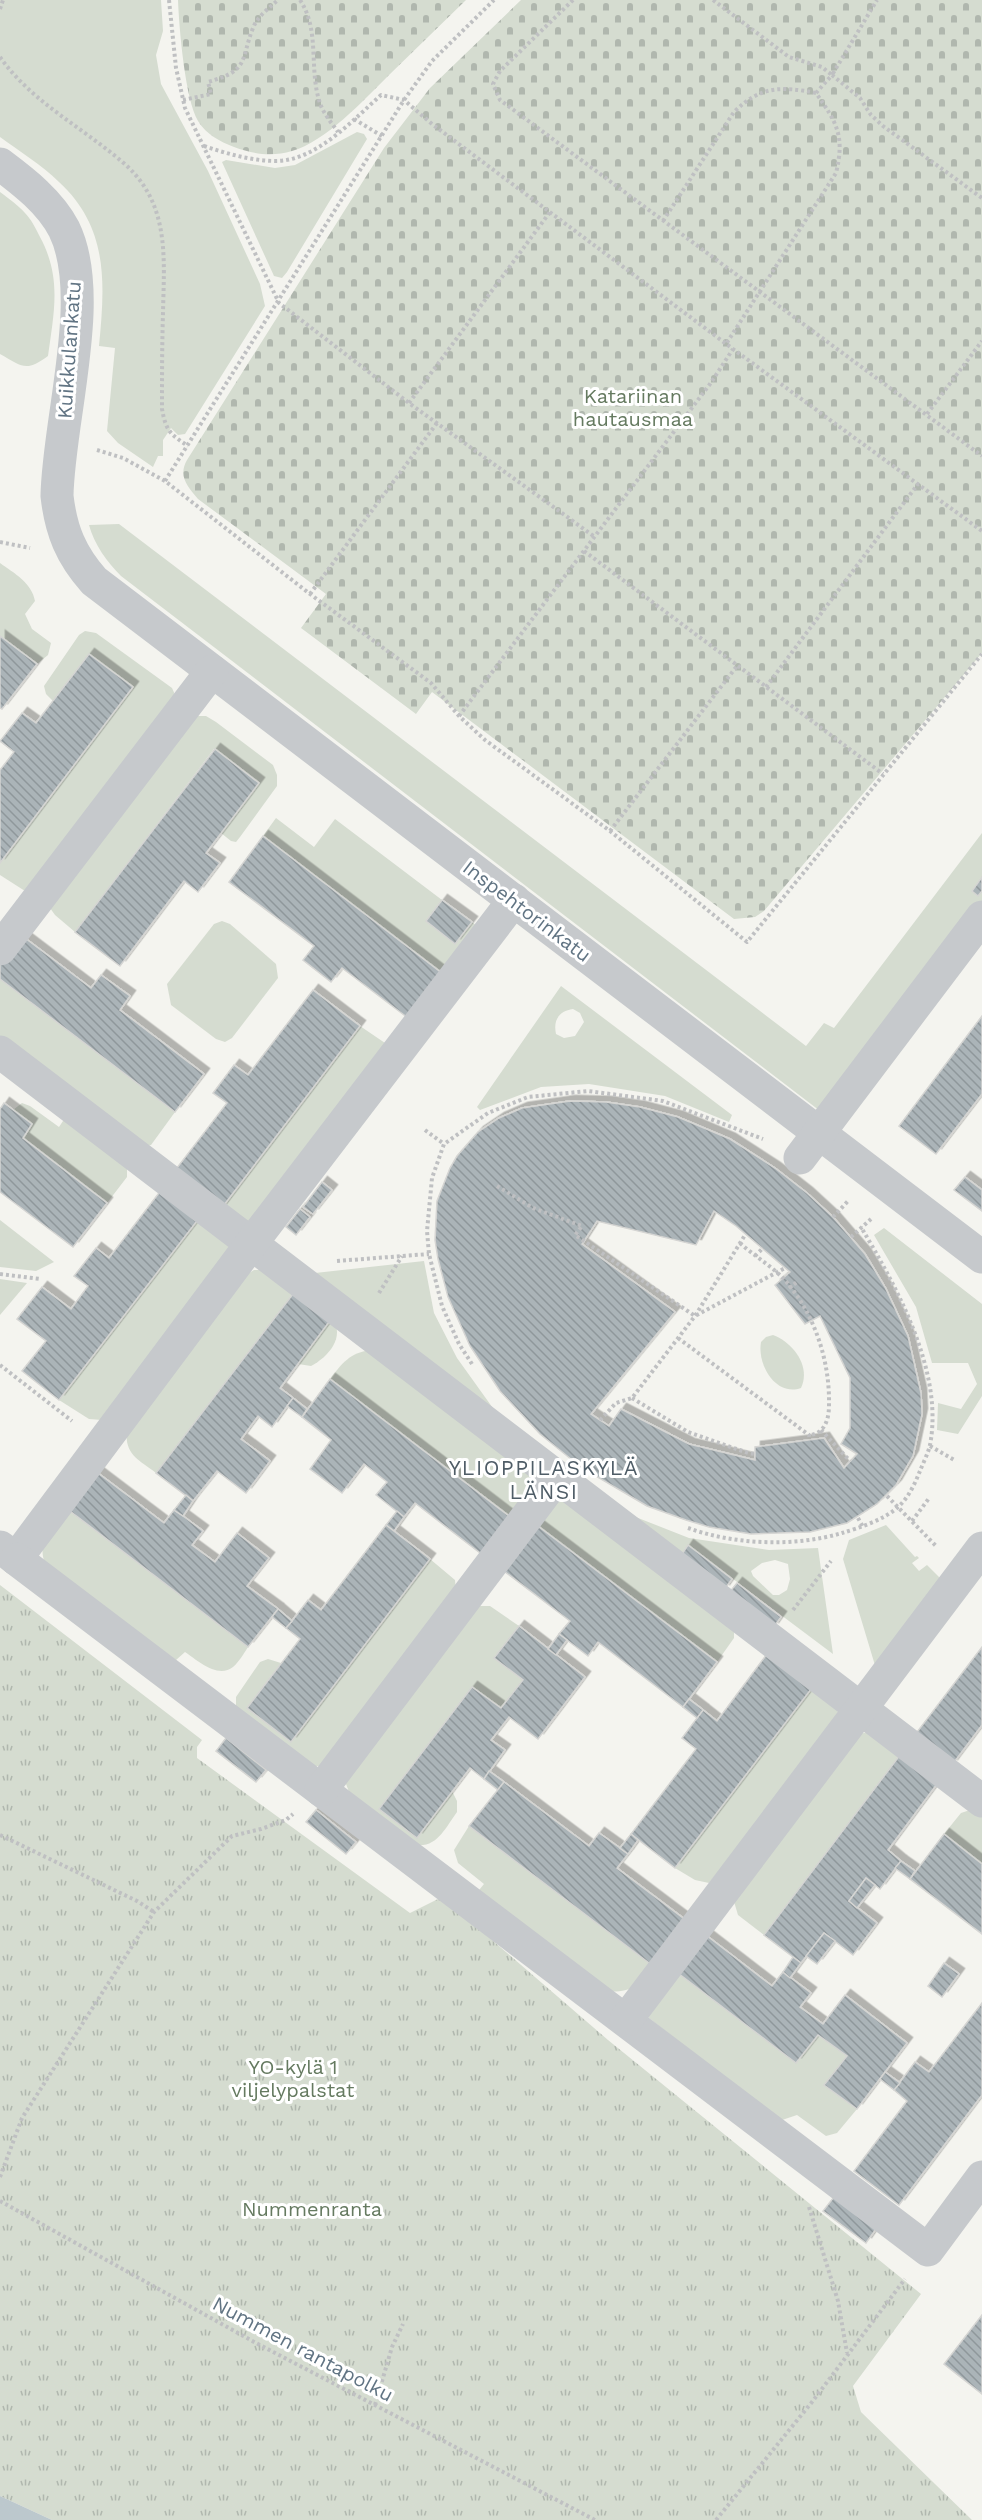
<svg xmlns="http://www.w3.org/2000/svg" width="982" height="2520" font-family="'Work Sans',sans-serif">
<style>
.green{fill:#d5dcd0;fill-rule:evenodd}
.cemetery{fill:url(#cemetery-stones)}
.park{fill:url(#park-tufts)}
.water{fill:#bcc8cd}
.building{fill:url(#building-back-hatch);stroke:#d5d5d3;stroke-width:1.5;fill-rule:evenodd;filter:url(#shadow)}
.lines{fill:none;stroke-linecap:round;stroke-linejoin:round}
.path{stroke:#bfc0c2;stroke-width:4;stroke-dasharray:3 3;stroke-linecap:butt}
.minor{stroke:#c6c9cc;stroke-width:33}
.labels{text-anchor:middle;stroke-width:6;stroke-linejoin:round;paint-order:stroke}
.street-label{font-size:20px;fill:#617483;stroke:#fff}
.park-label{font-size:20px;fill:#657a60;stroke:#fff}
.neighbourhood-label{font-size:21px;letter-spacing:1.5px;fill:#4f5d67;stroke:#fff}
</style>
<defs>
<pattern id="cemetery-stones" width="16" height="16" patternUnits="userSpaceOnUse" patternTransform="scale(1.5)"><rect width="16" height="16" fill="#d5dcd0"/><path d="M2 7V4a2 2 0 0 1 4 0v3zM10 15v-3a2 2 0 0 1 4 0v3z" fill="#b0b7ae"/></pattern>
<pattern id="park-tufts" width="24" height="20" patternUnits="userSpaceOnUse" patternTransform="scale(1.5)"><rect width="24" height="20" fill="#d5dcd0"/><path d="M3 7l-1-3M5 7V3M7 7l1-3M15 17l-1-3M17 17v-4M19 17l1-3" fill="none" stroke="#b0b7ae"/></pattern>
<pattern id="building-back-hatch" width="6" height="6" patternUnits="userSpaceOnUse" patternTransform="scale(1.5)"><rect width="6" height="6" fill="#abb4b8"/><path d="M-1 5l2 2M0 0l6 6M5-1l2 2" fill="none" stroke="#8f979b"/></pattern>
<filter id="shadow"><feDropShadow dx="5.5" dy="-5.5" stdDeviation="0" flood-color="#0004"/></filter>
</defs>
<rect width="100%" height="100%" fill="#f4f4ef"/>
<g class="green">
<path d="M0,0H161L163,31L156,55L161,84L208,171L260,284L265,306L185,434L178,435L171,428L163,440V456H158L153,467L118,443L107,431L115,348L99,346C105,284 109,228 59,182C42,165 19,151 0,137Z"/>
<polygon points="357,132 364,134 367,139 287,272 282,278 274,276 222,162 226,160 275,168 295,165"/>
<path d="M0,192C8,198 18,205 25,213C31,219 36,229 40,237C62,278 54,311 48,356C26,372 23,367 0,354Z"/>
<path d="M119,524L806,1046L824,1023L834,1028L982,833V901L824,1114L121,576C107,562 94,544 89,525Z"/>
<path d="M0,563C14,573 32,583 35,601L25,614L32,629L51,643L48,655L37,664L0,636Z"/>
<polygon points="85,631 96,633 172,688 176,697 25,891 0,875 0,863 133,688 89,654 53,701 46,694 44,686 79,635"/>
<polygon points="196,716 206,716 216,722 273,765 277,775 277,786 240,837 236,842 231,841 221,833 259,783 214,749 75,932 55,915 50,908"/>
<polygon points="276,818 314,847 335,819 442,900 426,921 455,944 472,922 483,931 447,977 263,836"/>
<polygon points="222,921 230,924 276,964 278,978 232,1038 225,1042 216,1039 171,1005 167,984 214,924"/>
<polygon points="0,979 175,1112 151,1145 145,1146 0,1041"/>
<path d="M561,986L732,1115L729,1122L665,1096L589,1084L541,1087L480,1110L477,1107ZM573,1009L580,1013L584,1022L575,1036L564,1038L556,1034C553,1020 559,1011 573,1009Z"/>
<polygon points="360,1026 385,1043 253,1227 221,1210"/>
<polygon points="22,1103 30,1106 59,1127 67,1115 127,1167 127,1177 107,1203 23,1138 32,1124 13,1110"/>
<polygon points="200,1217 223,1233 229,1249 102,1420 89,1419 59,1400"/>
<polygon points="0,1220 54,1262 36,1271 0,1267"/>
<polygon points="884,1228 982,1304 982,1396 958,1434 937,1430 938,1403 961,1409 977,1384 968,1363 932,1363 916,1307 874,1235"/>
<polygon points="424,1261 434,1313 457,1358 500,1418 315,1273"/>
<path d="M254,1270H268L296,1290L156,1473C138,1459 124,1455 127,1429L244,1276Z"/>
<polygon points="0,1279 27,1283 0,1315"/>
<path d="M332,1318C346,1337 328,1357 311,1366L298,1364Z"/>
<path d="M773,1335C794,1343 811,1367 801,1388C775,1397 757,1364 761,1342L766,1337Z"/>
<path d="M370,1350L532,1472L533,1491L513,1519L330,1379C342,1363 350,1353 370,1350Z"/>
<polygon points="561,1499 734,1626 734,1638 717,1662 534,1523 548,1506"/>
<path d="M66,1508L248,1647C244,1653 239,1662 233,1667C218,1679 198,1661 185,1652L176,1660L46,1566C35,1541 52,1528 66,1508Z"/>
<path d="M628,1514L689,1538L769,1550L818,1548L833,1654L688,1545L680,1557ZM775,1560L788,1564L790,1579L787,1590L779,1595H773L753,1576L751,1571L762,1563Z"/>
<polygon points="886,1525 915,1557 917,1556 919,1558 912,1563 919,1571 927,1565 944,1582 877,1672 843,1559 849,1540"/>
<polygon points="430,1559 455,1580 456,1592 321,1766 310,1766 236,1708 236,1697 260,1662 268,1659 281,1663 247,1708 291,1742"/>
<path d="M474,1606H490L519,1626L494,1658L523,1680L501,1708L472,1687L379,1809L417,1838L452,1791L457,1801V1812C446,1827 437,1848 416,1845L351,1797L346,1784L347,1771Z"/>
<polygon points="815,1684 838,1708 837,1724 709,1883 695,1880 675,1868"/>
<polygon points="867,1732 903,1751 764,1935 738,1915 732,1895 854,1736"/>
<polygon points="973,1809 982,1812 982,1864 944,1834 961,1813"/>
<path d="M469,1826L653,1966C635,1989 631,1993 601,1991L475,1895L484,1884L458,1863L454,1850Z"/>
<polygon points="674,1970 796,2063 818,2035 847,2056 825,2085 857,2109 837,2133 826,2136 797,2115 779,2121 649,2018 648,2006"/>
</g>
<g class="cemetery">
<path d="M178,0H466C440,25 414,51 388,76C364,100 325,142 292,151C272,157 253,154 234,147C219,141 207,135 198,121C185,99 179,27 178,0Z"/>
<path d="M521,0H982V653L764,911L755,917L734,919L432,692L416,714L301,628L326,594L198,499C187,486 178,476 187,460L384,148L430,88Z"/>
</g>
<polygon class="park" points="0,1585 202,1740 197,1747 197,1758 410,1913 442,1897 608,2040 921,2294 853,2386 861,2412 972,2520 52,2520 0,2496"/>
<polygon class="water" points="0,2496 52,2520 0,2520"/>
<g class="building">
<polygon points="0,636 37,664 2,709 0,708"/>
<polygon points="89,654 133,687 0,863 0,770 14,752 0,741 22,713 36,723"/>
<polygon points="215,749 259,783 206,853 220,863 198,892 184,881 120,966 75,932"/>
<polygon points="263,836 447,977 412,1021 342,968 331,982 303,960 314,946 229,882"/>
<polygon points="982,877 982,891 978,896 972,891"/>
<polygon points="442,900 472,922 455,944 426,921"/>
<polygon points="21,935 91,988 101,975 130,996 120,1010 204,1074 175,1112 0,979 0,963"/>
<polygon points="313,990 360,1026 221,1209 173,1173 227,1103 213,1093 234,1065 248,1075"/>
<polygon points="982,1016 982,1094 936,1154 899,1126"/>
<path d="M570,1101L606,1102L640,1107L678,1117L730,1139L775,1168L807,1193L833,1217L865,1254L885,1287L908,1336L921,1393L922,1414L913,1456L896,1485L877,1504L847,1523L810,1532L751,1534L709,1527L686,1520L647,1506L582,1468L540,1434L500,1391L470,1346L448,1297L438,1259L435,1240L437,1201L450,1168L457,1156L478,1132L499,1118L522,1108ZM714,1211L736,1226L790,1272L775,1285L805,1324L820,1316L850,1378V1428L841,1444L857,1454L844,1468L824,1438L755,1447V1460L689,1444L621,1409L609,1426L591,1414L675,1312L582,1244L597,1221L696,1245Z"/>
<polygon points="4,1103 32,1124 23,1138 107,1203 73,1247 0,1192 0,1109"/>
<polygon points="965,1177 982,1190 982,1211 954,1190"/>
<polygon points="322,1182 332,1190 313,1214 303,1207"/>
<polygon points="162,1189 200,1217 59,1400 22,1371 46,1341 17,1319 42,1287 71,1309 88,1286 74,1276 96,1248 109,1258"/>
<polygon points="300,1209 310,1217 296,1235 286,1227"/>
<polygon points="296,1290 332,1318 280,1388 293,1398 272,1427 258,1416 241,1439 270,1461 246,1493 217,1471 193,1501 156,1473"/>
<polygon points="330,1379 513,1519 484,1556 415,1503 404,1517 376,1495 387,1482 364,1464 342,1493 310,1469 331,1440 302,1417"/>
<polygon points="293,1398 307,1409 302,1417 287,1406"/>
<polygon points="94,1470 164,1523 174,1510 183,1516 203,1531 192,1545 215,1562 237,1533 269,1558 247,1586 278,1609 248,1647 66,1508"/>
<polygon points="186,1495 193,1501 183,1516 174,1510"/>
<polygon points="397,1511 404,1517 394,1531 386,1525"/>
<polygon points="534,1523 717,1662 683,1707 598,1642 588,1656 559,1634 570,1621 500,1568"/>
<polygon points="386,1525 430,1559 291,1742 247,1708 300,1639 286,1628 292,1621 308,1600 321,1610"/>
<polygon points="688,1545 732,1579 724,1590 680,1557"/>
<polygon points="737,1583 781,1617 773,1628 728,1594"/>
<polygon points="278,1609 292,1621 286,1628 272,1617"/>
<polygon points="519,1626 585,1677 538,1739 509,1717 491,1740 505,1750 484,1779 470,1768 417,1838 379,1809 472,1687 501,1708 523,1680 494,1658"/>
<polygon points="559,1634 567,1640 556,1655 548,1649"/>
<polygon points="982,1647 982,1725 952,1765 914,1736"/>
<polygon points="770,1650 815,1684 675,1868 631,1834 696,1749 682,1738 703,1710 717,1721"/>
<polygon points="689,1699 703,1710 697,1718 683,1707"/>
<polygon points="226,1738 266,1770 256,1782 216,1751"/>
<polygon points="903,1751 940,1780 888,1850 901,1861 880,1889 866,1878 849,1901 877,1923 853,1955 824,1933 801,1963 764,1935"/>
<polygon points="489,1771 504,1782 498,1790 484,1779"/>
<polygon points="504,1782 589,1846 599,1833 620,1848 628,1854 617,1868 687,1921 653,1966 469,1826"/>
<polygon points="316,1810 356,1842 346,1854 306,1822"/>
<polygon points="631,1834 638,1840 628,1854 620,1848"/>
<polygon points="944,1834 982,1864 982,1934 910,1879"/>
<polygon points="901,1861 915,1871 910,1879 895,1868"/>
<polygon points="866,1878 875,1885 857,1908 849,1901"/>
<polygon points="702,1932 772,1986 783,1972 811,1993 800,2007 823,2024 845,1995 907,2043 857,2109 824,2085 847,2056 818,2035 796,2063 674,1970"/>
<polygon points="824,1933 835,1941 817,1964 806,1956"/>
<polygon points="793,1957 801,1963 790,1978 783,1972"/>
<polygon points="944,1963 959,1974 942,1997 928,1986"/>
<polygon points="982,2003 982,2095 899,2205 854,2171 907,2101 894,2090 915,2062 929,2072"/>
<polygon points="885,2072 900,2083 894,2090 880,2079"/>
<polygon points="834,2197 876,2229 866,2243 823,2211"/>
<polygon points="982,2315 982,2394 944,2364"/>
</g>
<g class="lines">
<g class="path">
<polyline points="169,0 176,68 185,108 279,303 409,403 595,537"/>
<path d="M300,0C320,30 309,67 319,100C322,112 331,122 338,132"/>
<polyline points="573,0 500,71 493,84 500,100 982,456"/>
<polyline points="713,0 789,57 822,67 832,75 877,0"/>
<polyline points="0,9 3,0"/>
<path d="M0,57C33,104 86,129 128,167C170,207 164,260 163,313C162,345 162,377 162,409C166,431 170,434 188,446"/>
<polyline points="816,93 832,75 860,98 871,115 883,126 982,198"/>
<path d="M183,100L211,94L208,82C250,70 240,61 253,28C257,17 269,8 278,0"/>
<polyline points="354,119 382,136"/>
<path d="M204,146C228,154 252,161 277,161C317,160 353,120 381,95L404,100L432,124L733,349L982,531"/>
<path d="M663,221L734,112C760,86 781,86 816,93C837,123 845,136 836,173L726,344"/>
<polyline points="409,403 550,212"/>
<polyline points="927,414 982,341"/>
<polyline points="97,450 123,458 165,481 310,594 431,683 459,716 485,740 610,831 747,942 982,654"/>
<polyline points="165,481 404,100 432,61 494,0"/>
<polyline points="0,542 30,548"/>
<polyline points="584,551 883,774"/>
<polyline points="310,594 437,423"/>
<polyline points="766,687 918,484"/>
<polyline points="459,716 710,384 733,349"/>
<polyline points="610,831 737,666"/>
<polyline points="425,1130 444,1144"/>
<polyline points="497,1186 533,1208 582,1226 575,1235 695,1316 785,1268"/>
<polyline points="833,1217 849,1200"/>
<polyline points="851,1237 871,1219"/>
<path d="M740,1243C753,1255 770,1265 783,1278C814,1312 830,1360 829,1405C829,1419 825,1434 809,1435"/>
<polyline points="755,1256 762,1249"/>
<polyline points="337,1261 429,1254"/>
<polyline points="0,1274 40,1279"/>
<polyline points="789,1288 797,1282"/>
<polyline points="379,1293 402,1256"/>
<polyline points="678,1338 809,1435 810,1440"/>
<polyline points="472,1364 459,1344 442,1306 429,1254 427,1231 432,1178 444,1144 488,1113 528,1097 588,1091 663,1101 763,1139"/>
<polyline points="0,1365 72,1421"/>
<polyline points="632,1398 688,1432 748,1453 755,1454"/>
<polyline points="600,1420 616,1403 632,1398 695,1316 745,1235"/>
<polyline points="821,1430 850,1461"/>
<polyline points="930,1446 956,1461"/>
<polyline points="887,1496 937,1547"/>
<polyline points="858,1518 863,1527"/>
<polyline points="912,1521 930,1497"/>
<path d="M688,1528C735,1545 795,1547 842,1533C859,1528 886,1519 899,1506C909,1497 915,1483 920,1471C923,1463 928,1454 930,1445C944,1372 897,1288 861,1227"/>
<polyline points="793,1610 831,1561"/>
<polyline points="0,1835 137,1901 154,1912"/>
<polyline points="0,2177 22,2118 154,1912 232,1836 261,1829 286,1820 293,1814"/>
<polyline points="0,2201 256,2343 595,2520"/>
<polyline points="809,2207 838,2301 847,2353"/>
<polyline points="375,2405 392,2347 403,2324"/>
<polyline points="716,2520 812,2402 905,2279"/>
</g>
<g class="minor">
<path d="M0,164C24,182 50,202 64,229C97,296 58,421 57,496C61,531 71,555 94,581L982,1257"/>
<polyline points="0,949 212,671"/>
<polyline points="0,1052 982,1801"/>
<polyline points="800,1158 982,917"/>
<polyline points="0,1547 16,1559 251,1244 514,900"/>
<polyline points="16,1559 928,2250 982,2177"/>
<polyline points="321,1790 557,1477"/>
<polyline points="626,2020 982,1548"/>
</g>
</g>
<g class="labels">
<g class="street-label">
<text transform="translate(69 350) rotate(-86)" y="7">Kuikkulankatu</text>
<text transform="translate(527 911) rotate(37)" y="7">Inspehtorinkatu</text>
<text transform="translate(303 2349) rotate(28)" y="7">Nummen rantapolku</text>
</g>
<g class="park-label">
<text x="633" y="403">Katariinan<tspan x="633" dy="23">hautausmaa</tspan></text>
<text x="293" y="2074">YO-kylä 1<tspan x="293" dy="23">viljelypalstat</tspan></text>
<text x="312" y="2216">Nummenranta</text>
</g>
<g class="neighbourhood-label">
<text x="544" y="1475">YLIOPPILASKYLÄ<tspan x="544" dy="24">LÄNSI</tspan></text>
</g>
</g>
</svg>
